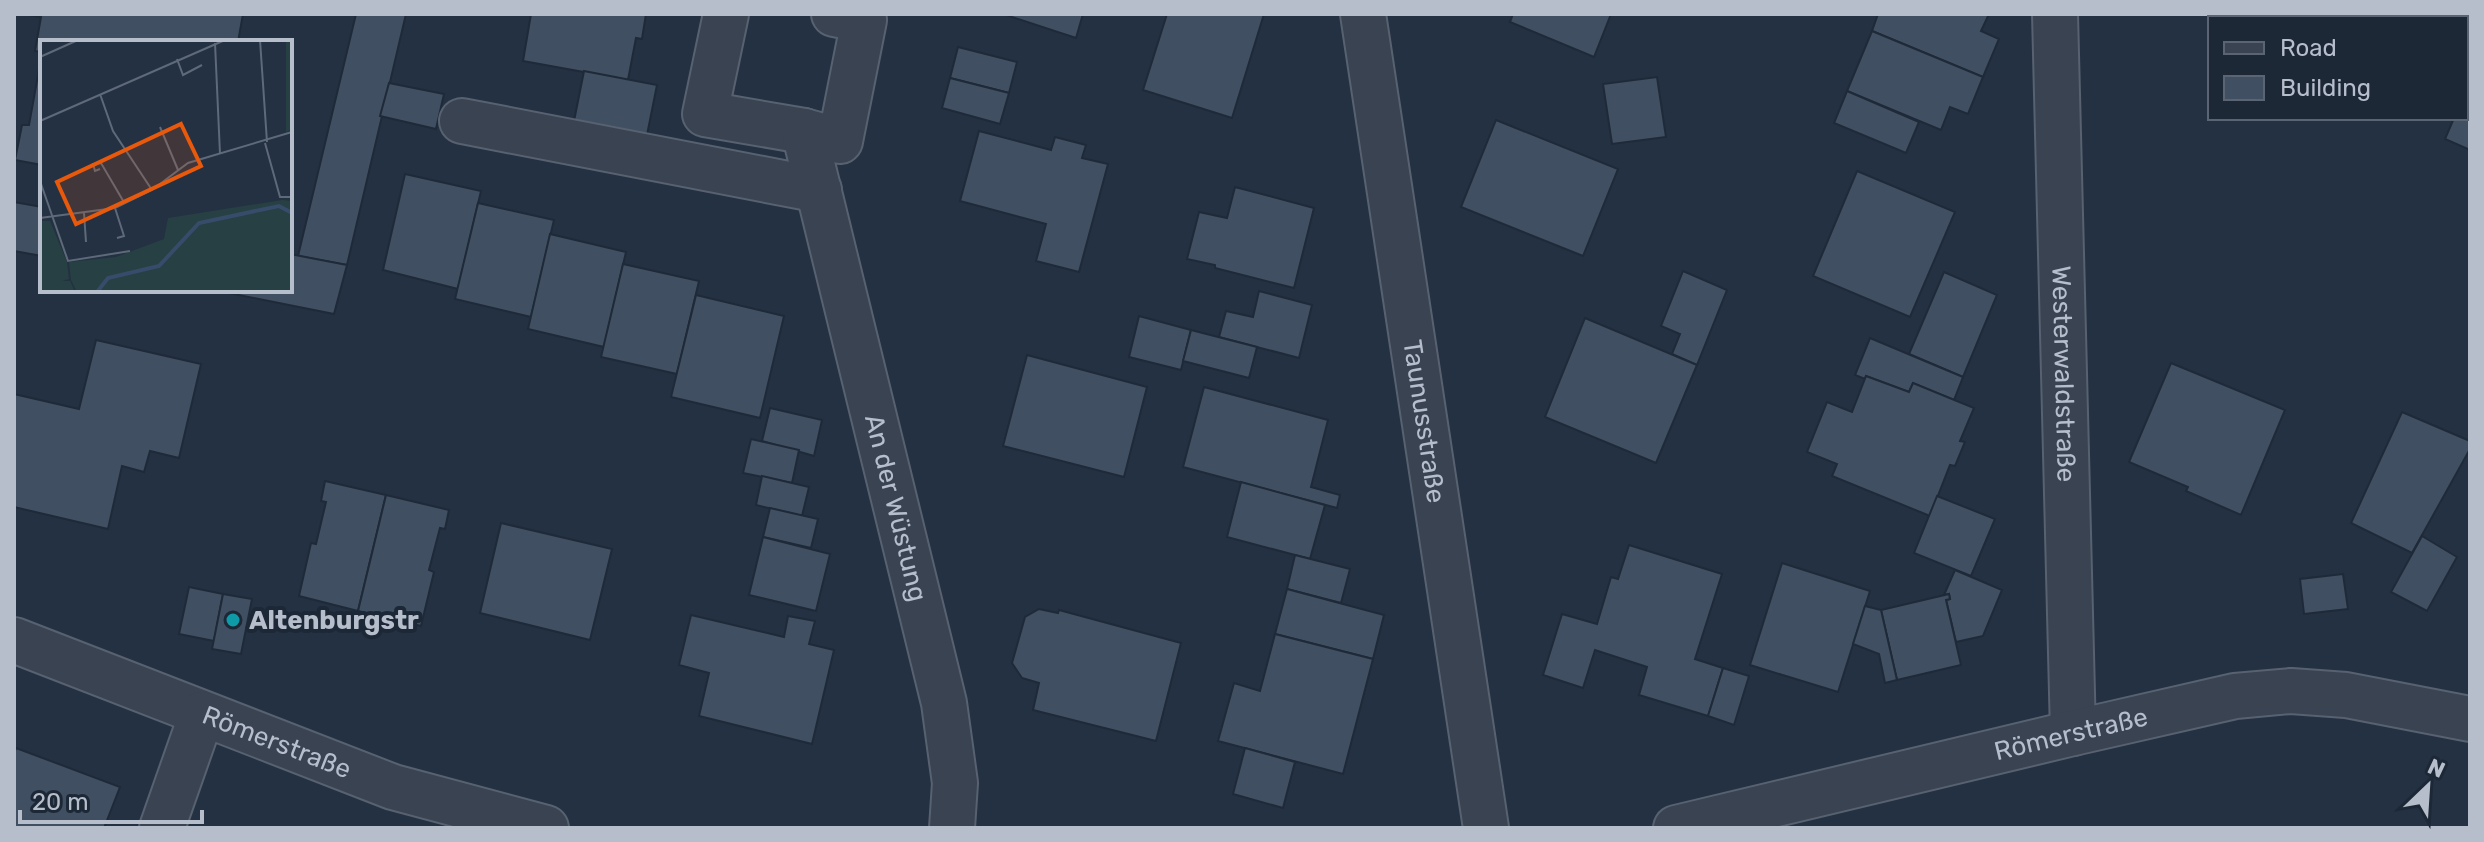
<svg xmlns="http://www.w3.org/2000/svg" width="2484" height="842" font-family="Rubik,sans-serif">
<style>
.building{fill:#404f62;stroke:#1f2a39;stroke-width:2}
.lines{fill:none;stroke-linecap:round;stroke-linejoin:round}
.minor-casing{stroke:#57616f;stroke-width:48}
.minor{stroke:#394352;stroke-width:44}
.culture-dot{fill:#0f9aa8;stroke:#1d2837;stroke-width:3}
.labels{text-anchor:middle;stroke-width:8;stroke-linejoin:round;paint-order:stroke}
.street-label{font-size:26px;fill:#b6becc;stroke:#1d2837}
.poi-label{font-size:26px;font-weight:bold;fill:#b6becc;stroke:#1d2837;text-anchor:start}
.inset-river{fill:none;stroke:#374b6a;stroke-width:4}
.inset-road{fill:none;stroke:#5e6979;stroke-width:2}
.view{fill:#e8590c;fill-opacity:0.15;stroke:#e8590c;stroke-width:4}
.inset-edge{fill:none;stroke:#b6becc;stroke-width:4}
</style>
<rect width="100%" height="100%" fill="#243142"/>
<g class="building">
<polygon points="23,14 243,14 238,42 42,42 42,52 35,51 41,17"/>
<polygon points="356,14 406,14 347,265 298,256"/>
<polygon points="531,14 646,14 642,39 636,38 628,80 523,61"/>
<polygon points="1003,14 1083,14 1076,38"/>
<polygon points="1167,14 1264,14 1232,118 1143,90"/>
<polygon points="1513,14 1611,14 1594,57 1510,22"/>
<polygon points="1878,14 1989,14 1981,31 1999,39 1983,77 1872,31"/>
<polygon points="2383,14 2432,14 2441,18 2381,18"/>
<polygon points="2466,28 2470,30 2470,79 2466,88"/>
<polygon points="1872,31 1983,77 1968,114 1950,107 1941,130 1847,91"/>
<polygon points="958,47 1017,62 1009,93 950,78"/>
<polygon points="42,53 42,165 15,160 22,125 29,125"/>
<polygon points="584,71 657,85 647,135 574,121"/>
<polygon points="1657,77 1666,137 1612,144 1603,84"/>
<polygon points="950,78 1009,93 1000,124 942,108"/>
<polygon points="2470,79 2470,150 2445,139 2454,118 2466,118 2466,88"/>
<polygon points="389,83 444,94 436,129 380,116"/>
<polygon points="1847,91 1919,122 1906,153 1834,123"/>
<polygon points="1496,120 1618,169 1583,256 1461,207"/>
<polygon points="979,131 1051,150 1055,137 1086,145 1082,158 1108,164 1079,272 1036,261 1046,224 960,201"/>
<polygon points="1857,171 1955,212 1910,317 1813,276"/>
<polygon points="405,174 481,191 458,289 383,270"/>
<polygon points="1235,187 1314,208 1294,288 1215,268 1215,265 1187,259 1199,212 1227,218"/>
<polygon points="14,202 42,207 42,256 14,251"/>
<polygon points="478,203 554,220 531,317 455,299"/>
<polygon points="550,234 626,252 604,347 528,329"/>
<polygon points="290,254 347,265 334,314 214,290 290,290"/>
<polygon points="623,264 699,281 677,374 601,357"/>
<polygon points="1683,271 1727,290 1697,365 1672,354 1680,334 1661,326"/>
<polygon points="1944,272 1997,295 1963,377 1909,354"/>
<polygon points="1259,291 1312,305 1299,358 1219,337 1226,311 1253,317"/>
<polygon points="696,295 784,316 760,418 671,397"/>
<polygon points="1139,316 1191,330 1181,370 1129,357"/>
<polygon points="1585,318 1697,365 1656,463 1545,417"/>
<polygon points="1191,330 1257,347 1249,378 1183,361"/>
<polygon points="1870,338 1963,377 1954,400 1913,383 1909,392 1866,376 1865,379 1855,375"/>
<polygon points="96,340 201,364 179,458 150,451 144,472 122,466 108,529 14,507 14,394 79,409"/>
<polygon points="1027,355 1147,387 1124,477 1003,446"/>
<polygon points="2171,363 2285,410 2241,515 2186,491 2188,487 2129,462"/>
<polygon points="1866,376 1909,392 1913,383 1974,408 1960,441 1965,442 1955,466 1950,465 1930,516 1832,476 1837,464 1807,452 1827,402 1852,412"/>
<polygon points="1204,387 1328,420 1311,487 1340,495 1337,508 1183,467"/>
<polygon points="770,408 822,420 814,456 762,441"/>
<polygon points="2402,412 2470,441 2470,449 2412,553 2351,523"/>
<polygon points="751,439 799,450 792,483 743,473"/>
<polygon points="762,476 809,487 802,516 756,505"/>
<polygon points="325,481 386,495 358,611 299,596 311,543 316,544 326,502 321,501"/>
<polygon points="1241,482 1325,505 1310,559 1227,537"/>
<polygon points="386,495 449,510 445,529 440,528 429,570 434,572 421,626 358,611"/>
<polygon points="1937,496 1995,519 1971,576 1914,553"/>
<polygon points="770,508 818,519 811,548 763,537"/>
<polygon points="501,523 612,549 590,640 480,613"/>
<polygon points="2422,536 2457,557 2427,611 2391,592"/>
<polygon points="763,537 830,554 816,611 749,595"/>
<polygon points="1629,545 1722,574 1695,659 1723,668 1708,716 1639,695 1647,667 1595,650 1583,688 1543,675 1562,614 1597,624 1611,577 1618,579"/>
<polygon points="1295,555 1350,569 1341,603 1287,589"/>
<polygon points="1782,563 1870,591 1838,692 1750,665"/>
<polygon points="1955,570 2002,590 1983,636 1956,642 1946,600 1950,599 1949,594 1944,595"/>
<polygon points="2343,574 2348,609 2304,614 2300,579"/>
<polygon points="189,587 223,594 214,641 179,634"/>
<polygon points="1287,589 1384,615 1373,659 1275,634"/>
<polygon points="223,594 252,599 241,654 212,649"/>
<polygon points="1949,594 1950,599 1946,600 1961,665 1897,680 1881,610"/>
<polygon points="1865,606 1881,610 1897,680 1885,683 1879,654 1853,644"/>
<polygon points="1039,609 1058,613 1059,610 1181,643 1156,741 1033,710 1039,683 1022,678 1012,663 1025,617"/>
<polygon points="691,615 784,637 788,616 815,621 809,644 834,650 812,744 699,716 709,673 679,665"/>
<polygon points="1275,634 1373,659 1343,774 1218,741 1234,683 1260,691"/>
<polygon points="1723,668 1749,676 1734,725 1708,716"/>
<polygon points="16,748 120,787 104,828 14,828 14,754"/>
<polygon points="1245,748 1295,762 1283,808 1233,794"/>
</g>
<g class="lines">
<defs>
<g id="minor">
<polyline points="726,14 705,114 804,131 840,141 864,20 834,14"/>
<path id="s1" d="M1363,14L1486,828"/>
<path id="s2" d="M2055,14L2073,733"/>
<polyline points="462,121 819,190"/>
<path id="s3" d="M804,131L944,703L955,783L952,828"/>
<path id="s4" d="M14,640L393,787L546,828"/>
<polyline points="162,828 202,714"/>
<path id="s5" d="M1676,828L2073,733L2235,696L2291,691L2346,695L2470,719"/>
</g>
</defs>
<use href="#minor" class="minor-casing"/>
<use href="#minor" class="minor"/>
</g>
<circle class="culture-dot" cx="233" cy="620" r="8"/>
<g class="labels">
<g class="street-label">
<text dy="9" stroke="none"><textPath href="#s2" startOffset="360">Westerwaldstraße</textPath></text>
<text dy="9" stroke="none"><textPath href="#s1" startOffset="412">Taunusstraße</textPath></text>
<text dy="9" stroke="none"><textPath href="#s3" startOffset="388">An der Wüstung</textPath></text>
<text dy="9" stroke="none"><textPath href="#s5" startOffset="406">Römerstraße</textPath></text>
<text dy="9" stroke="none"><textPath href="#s4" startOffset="282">Römerstraße</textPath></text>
</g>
<g class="poi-label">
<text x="249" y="629">Altenburgstr</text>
</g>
</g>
<g transform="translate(40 40)">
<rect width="252" height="252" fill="#243142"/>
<path d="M246,0H252V89L246,92ZM242,160L252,161V252H37L31,240L29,222L76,217L124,199L128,178ZM0,181H10L27,222L29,239L22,241H30L35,252H0Z" fill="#264043"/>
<path class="inset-river" d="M57,252L68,238L119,226L159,183L239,166L252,173"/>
<path class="inset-road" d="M220,0L227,102M175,3L180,114M0,17L38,0M137,19L143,35L162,25M60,54L73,91L112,150M0,81L185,0M120,87L138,130M225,103L240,157H252M60,129L55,131L53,124L61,123L85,164M0,141L28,221L90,211M75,168L84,196L77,198M44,173L46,202M0,178L75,168L112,150L148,123L252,92"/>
<path class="view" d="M141,84L161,126L36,184L17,142Z"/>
<rect width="252" height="252" class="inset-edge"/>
</g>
<rect width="2484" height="842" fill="none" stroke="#b6becc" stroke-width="32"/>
<rect x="2208" y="16" width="260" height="104" fill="#1d2837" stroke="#5a6473" stroke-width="2"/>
<rect x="2224" y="42" width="40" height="12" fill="#394352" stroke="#5a6473" stroke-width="2"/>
<text x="2280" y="56" font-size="24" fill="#b6becc">Road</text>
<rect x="2224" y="76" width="40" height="24" fill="#404f62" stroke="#5a6473" stroke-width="2"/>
<text x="2280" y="96" font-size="24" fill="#b6becc">Building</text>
<g transform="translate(2428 786) rotate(25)" stroke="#1d2837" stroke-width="6" paint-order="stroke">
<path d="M0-6L14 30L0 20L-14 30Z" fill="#b6becc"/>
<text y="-12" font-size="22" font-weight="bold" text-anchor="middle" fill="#b6becc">N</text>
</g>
<path d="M20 810v12h182v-12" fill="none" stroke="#b6becc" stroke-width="4"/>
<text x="32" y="810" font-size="24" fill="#b6becc" stroke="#1d2837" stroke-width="6" paint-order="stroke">20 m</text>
</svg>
